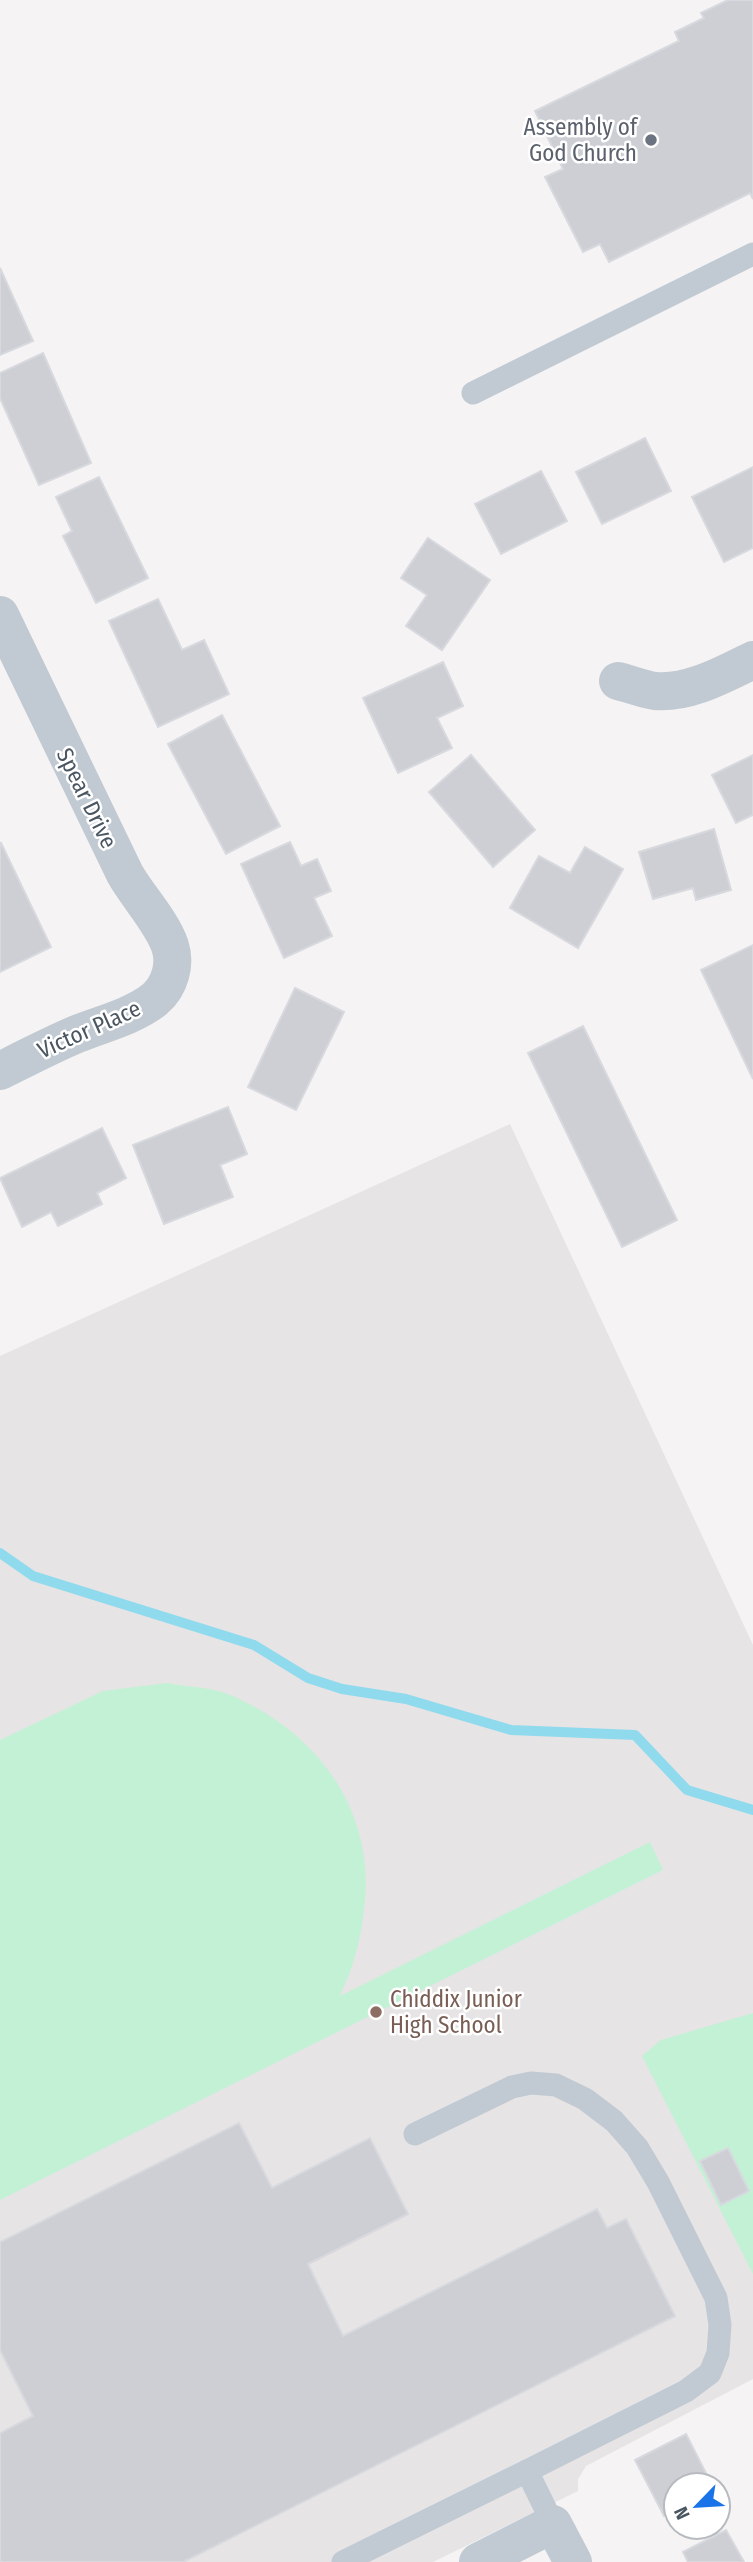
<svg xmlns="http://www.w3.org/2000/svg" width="753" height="2562" font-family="'Fira Sans Condensed',sans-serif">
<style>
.education{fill:#e6e4e5}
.green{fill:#c3f1d5}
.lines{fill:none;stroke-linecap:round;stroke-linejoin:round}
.stream{stroke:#90daee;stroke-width:10}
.building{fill:#cdcfd5;stroke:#d7d9de;stroke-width:2}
.lane{stroke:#c1cad2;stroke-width:23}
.street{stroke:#c1cad2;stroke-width:38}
.worship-dot{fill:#6b7280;stroke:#fff;stroke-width:2.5}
.education-dot{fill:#8d6e63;stroke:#fff;stroke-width:2.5}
.labels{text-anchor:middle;stroke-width:5;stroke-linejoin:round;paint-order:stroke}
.worship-label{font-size:23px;fill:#5b616d;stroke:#fff;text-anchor:end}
.street-label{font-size:23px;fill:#4a5661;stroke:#fff}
.education-label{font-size:23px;fill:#785e54;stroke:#fff;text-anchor:start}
</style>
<rect width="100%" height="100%" fill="#f5f3f3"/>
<polygon class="education" points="510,1124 753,1645 753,2379 586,2466 578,2479 578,2491 433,2562 0,2562 0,1356"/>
<g class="green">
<path d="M167,1683C187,1687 212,1687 230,1695C317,1731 377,1812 364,1909C362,1929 357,1953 350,1972C347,1980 343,1988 340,1996L650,1842L663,1870L0,2200V1740L103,1691Z"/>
<polygon points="753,2013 753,2274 642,2056 661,2040"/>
</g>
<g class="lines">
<polyline class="stream" points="0,1553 33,1576 254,1645 308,1678 342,1689 406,1699 511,1730 635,1735 687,1790 753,1810"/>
</g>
<g class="building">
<polygon points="728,0 753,0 753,199 750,193 609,262 600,244 583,252 545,177 563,169 535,111 679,41 675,32 704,18 701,13"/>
<polygon points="0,268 33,341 0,355"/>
<polygon points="43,353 91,463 39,485 0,398 0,373"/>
<polygon points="645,438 671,491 602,524 576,472"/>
<polygon points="753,467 753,548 724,562 692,497"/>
<polygon points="541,471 567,521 501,554 475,504"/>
<polygon points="99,477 148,578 96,603 63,536 72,531 56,497"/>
<polygon points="428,538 490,580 442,650 406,626 427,595 401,578"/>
<polygon points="158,599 182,650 204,640 229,694 158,727 109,621"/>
<polygon points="443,662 463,706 437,718 452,748 398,773 363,698"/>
<polygon points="222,715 280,826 226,854 168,744"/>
<polygon points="471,755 535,830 493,867 429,792"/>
<polygon points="753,755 753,815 736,823 712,775"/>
<polygon points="714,829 731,890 696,900 693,888 653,899 639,852"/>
<polygon points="290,842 301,866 317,859 331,891 314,898 332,936 284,958 241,864"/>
<polygon points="1,843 51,947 0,972 0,844"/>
<polygon points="585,847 623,869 578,948 510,908 539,856 570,873"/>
<polygon points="753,945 753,1079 701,970"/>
<polygon points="295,988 344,1012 296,1110 248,1087"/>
<polygon points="583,1026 677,1220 622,1247 528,1053"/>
<polygon points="228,1107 247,1154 220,1165 233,1197 164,1224 133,1145"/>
<polygon points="102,1128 126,1178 97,1193 102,1204 58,1226 51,1212 22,1227 0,1178"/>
<polygon points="239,2123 272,2188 370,2138 408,2214 308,2264 343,2336 597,2209 607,2228 626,2219 675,2316 183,2562 0,2562 0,2433 33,2416 0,2350 0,2242"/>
<polygon points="728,2148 749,2191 721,2205 700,2161"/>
<polygon points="686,2434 712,2485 676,2485 676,2510 664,2516 635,2460"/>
<polygon points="726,2530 744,2562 688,2562 683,2552"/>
</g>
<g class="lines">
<g class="lane">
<polyline points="473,393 753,254"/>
<polyline points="415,2134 512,2087 531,2083 556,2085 585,2099 614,2121 637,2147 658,2182 716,2298 720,2325 718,2353 710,2373 686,2391 527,2471 553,2524"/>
<polyline points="343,2562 527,2471"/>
</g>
<g class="street">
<path d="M0,615L125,874C138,897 162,922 170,946C176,964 170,986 155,999C134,1016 102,1024 77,1034C51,1045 26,1058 0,1071"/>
<path d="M618,681C630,684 643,689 655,691C689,694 724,674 753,660"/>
<polyline points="478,2562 553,2524 573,2562"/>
</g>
</g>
<circle class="worship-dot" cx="651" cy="140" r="7"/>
<circle class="education-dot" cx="376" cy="2012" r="7"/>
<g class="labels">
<g class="worship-label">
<text x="637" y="135">Assembly of<tspan x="637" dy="26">God Church</tspan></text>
</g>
<g class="street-label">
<text transform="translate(87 798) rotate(64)" y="8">Spear Drive</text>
<text transform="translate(89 1029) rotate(-24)" y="8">Victor Place</text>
</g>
<g class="education-label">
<text x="390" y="2007">Chiddix Junior<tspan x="390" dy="26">High School</tspan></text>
</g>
</g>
<g transform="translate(697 2506) rotate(245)"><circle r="33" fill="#ffffff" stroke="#b7bbc0" stroke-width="2"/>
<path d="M0-5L12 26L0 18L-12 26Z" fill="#1a73e8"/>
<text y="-10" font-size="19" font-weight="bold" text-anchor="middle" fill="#4a5661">N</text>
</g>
</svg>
